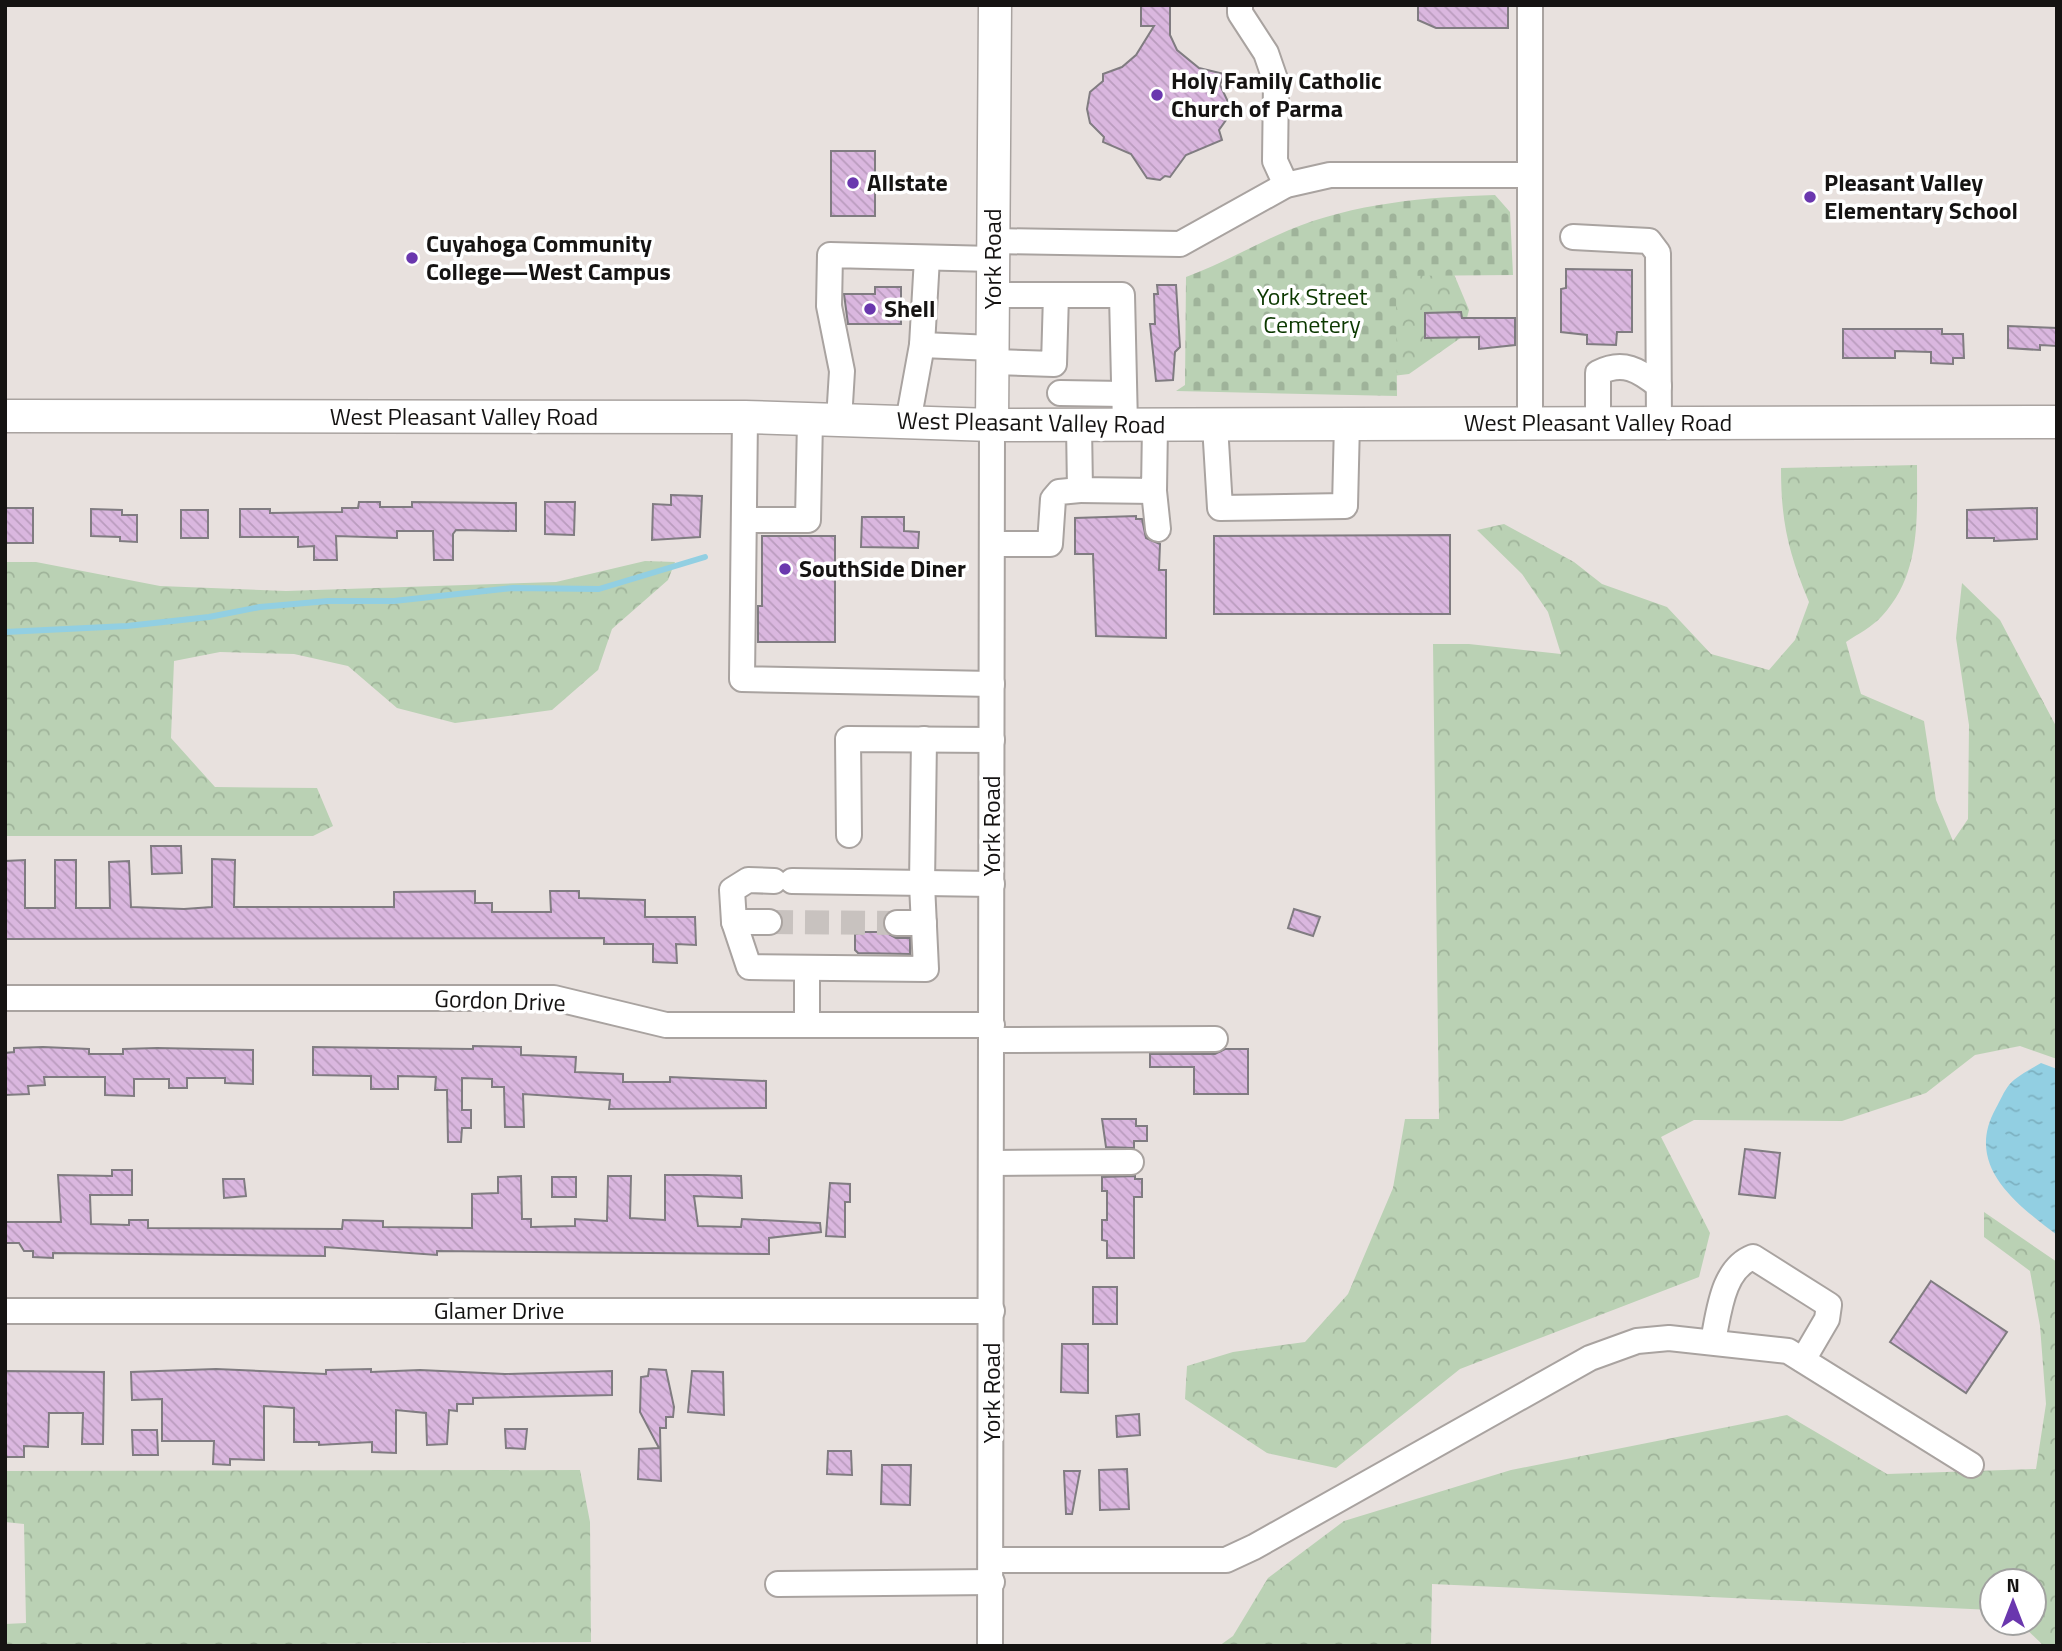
<svg xmlns="http://www.w3.org/2000/svg" width="2062" height="1651" font-family="'Titillium Web',sans-serif">
<style>
.forest{fill:url(#forest-crowns)}
.cemetery{fill:url(#cemetery-stones)}
.water{fill:url(#water-ripples)}
.lines{fill:none;stroke-linecap:round;stroke-linejoin:round}
.stream{stroke:#92cfe2;stroke-width:6}
.building{fill:url(#building-back-hatch);stroke:#807c81;stroke-width:2}
.minor-tunnel{stroke:#c8c2bf;stroke-width:24;stroke-dasharray:24 12;stroke-linecap:butt}
.minor-casing{stroke:#a9a3a0;stroke-width:28}
.major-casing{stroke:#a9a3a0;stroke-width:35}
.minor{stroke:#fff;stroke-width:24}
.major{stroke:#fff;stroke-width:32}
.poi-dot{fill:#6a37ae;stroke:#fff;stroke-width:2.5}
.labels{text-anchor:middle;stroke-width:7;stroke-linejoin:round;paint-order:stroke}
.poi-label{font-size:24px;font-weight:bold;fill:#151312;stroke:#fff;text-anchor:start}
.street-label{font-size:24px;fill:#151312;stroke:#fff}
.park-label{font-size:24px;fill:#0c3900;stroke:#fff}
</style>
<defs>
<pattern id="forest-crowns" width="20" height="18" patternUnits="userSpaceOnUse" patternTransform="scale(1.75)"><rect width="20" height="18" fill="#bad1b4"/><path d="M2 6a3 3 0 1 1 6 0M12 15a3 3 0 1 1 6 0" fill="none" stroke="#9fb39a"/></pattern>
<pattern id="cemetery-stones" width="16" height="16" patternUnits="userSpaceOnUse" patternTransform="scale(1.75)"><rect width="16" height="16" fill="#bad1b4"/><path d="M2 7V4a2 2 0 0 1 4 0v3zM10 15v-3a2 2 0 0 1 4 0v3z" fill="#9fb39a"/></pattern>
<pattern id="water-ripples" width="26" height="14" patternUnits="userSpaceOnUse" patternTransform="scale(1.75)"><rect width="26" height="14" fill="#92cfe2"/><path d="M2 4q2-2 4 0t4 0M15 11q2-2 4 0t4 0" fill="none" stroke="#7db1c1"/></pattern>
<pattern id="building-back-hatch" width="6" height="6" patternUnits="userSpaceOnUse" patternTransform="scale(1.75)"><rect width="6" height="6" fill="#dab7df"/><path d="M-1 5l2 2M0 0l6 6M5-1l2 2" fill="none" stroke="#ba9cbe"/></pattern>
</defs>
<rect width="100%" height="100%" fill="#e8e1de"/>
<g class="forest">
<polygon points="1448,260 1469,310 1462,337 1409,374 1376,378 1233,291"/>
<path d="M1917,465C1917,519 1921,574 1882,616C1872,627 1858,634 1846,642L1861,694L1924,721L1936,800L1953,841L1968,819L1969,725L1956,638L1962,583L2000,620L2057,728V1059L2020,1046L1975,1055L1926,1093L1842,1121L1694,1120L1661,1137L1710,1233L1699,1277L1460,1369L1336,1468L1267,1453L1185,1399L1187,1366L1233,1352L1305,1342L1348,1294L1393,1188L1405,1119H1439L1433,644H1469L1561,654L1548,612L1522,574L1477,530L1504,524L1574,562L1602,584L1667,607L1711,654L1769,670L1795,640L1809,602C1788,552 1781,521 1781,468Z"/>
<polygon points="645,561 675,562 668,580 612,629 598,670 552,710 455,723 397,708 348,666 294,654 220,652 174,661 171,738 215,787 317,788 333,826 313,836 5,836 5,562 36,562 160,586 286,591 556,582"/>
<polygon points="1984,1212 2057,1262 2057,1646 2044,1646 2020,1623 2034,1623 2034,1581 1992,1581 1992,1610 1432,1584 1431,1646 1219,1646 1233,1636 1268,1578 1344,1521 1511,1470 1787,1415 1887,1474 2036,1469 2046,1404 2040,1326 2030,1271 1984,1237"/>
<polygon points="580,1470 590,1522 591,1642 5,1646 5,1624 26,1623 24,1524 5,1522 5,1471"/>
</g>
<path class="cemetery" d="M1495,195L1510,212L1513,275L1396,276L1397,396L1176,391L1185,385L1186,277C1221,264 1254,245 1289,230C1354,203 1426,197 1495,195Z"/>
<path class="water" d="M2041,1063L2057,1069V1235C2015,1203 1964,1165 1996,1108C2000,1101 2004,1091 2009,1085C2017,1076 2031,1069 2041,1063Z"/>
<g class="lines">
<polyline class="stream" points="5,632 127,626 209,617 260,607 328,601 394,601 513,588 599,589 705,557"/>
</g>
<g class="building">
<polygon points="1141,5 1170,5 1170,35 1177,50 1199,68 1224,74 1220,85 1229,104 1226,120 1219,130 1222,140 1186,155 1170,177 1165,176 1160,180 1147,178 1131,154 1103,142 1104,137 1090,123 1087,109 1090,92 1103,81 1103,74 1122,67 1136,55 1154,26 1141,26"/>
<polygon points="1418,5 1508,5 1508,28 1436,28 1418,20"/>
<rect x="831" y="151" width="44" height="65"/>
<polygon points="1566,269 1632,270 1632,332 1617,332 1616,345 1587,344 1587,335 1561,332 1561,289 1566,288"/>
<polygon points="1157,285 1176,285 1180,347 1175,352 1173,380 1156,381 1150,324 1155,324 1154,294 1158,294"/>
<polygon points="875,287 901,287 901,324 848,324 844,294 875,294"/>
<polygon points="1461,312 1462,318 1515,318 1515,345 1479,349 1479,337 1425,338 1425,313"/>
<polygon points="2008,326 2057,328 2057,346 2040,345 2040,350 2008,348"/>
<polygon points="1843,329 1942,329 1942,334 1963,334 1964,358 1953,358 1953,364 1931,363 1931,352 1895,351 1895,358 1843,358"/>
<polygon points="671,495 702,496 700,537 652,540 653,504 671,505"/>
<polygon points="359,502 380,502 380,507 412,507 412,502 516,503 516,531 456,530 453,534 453,560 434,560 433,531 397,531 397,538 336,536 337,560 314,560 314,546 298,547 298,537 240,537 240,509 270,509 270,513 342,512 342,508 358,508"/>
<polygon points="545,502 575,502 574,535 545,534"/>
<rect x="5" y="508" width="28" height="35"/>
<polygon points="2037,508 2037,539 1994,541 1994,538 1967,538 1967,510"/>
<polygon points="91,509 122,510 122,515 137,515 137,542 120,541 120,537 91,536"/>
<rect x="181" y="510" width="27" height="28"/>
<polygon points="1136,516 1136,519 1142,519 1146,538 1160,544 1159,570 1166,570 1166,638 1096,636 1093,554 1075,554 1075,518"/>
<polygon points="862,517 904,517 904,531 919,532 918,548 861,547"/>
<polygon points="1450,535 1450,614 1214,614 1214,536"/>
<polygon points="762,536 835,536 835,642 758,642 758,606 762,606"/>
<polygon points="151,846 181,846 182,873 152,874"/>
<polygon points="212,859 235,860 234,907 394,907 394,892 475,891 475,903 492,903 492,912 551,912 550,891 579,891 579,898 645,900 645,917 695,917 696,945 676,944 677,963 653,962 653,944 604,944 604,938 5,939 5,861 25,860 25,908 55,908 55,860 76,860 76,908 110,908 109,862 129,861 131,907 184,909 212,907"/>
<polygon points="1294,909 1320,917 1313,936 1288,928"/>
<polygon points="864,932 885,932 896,938 910,938 910,954 858,953 855,950 855,934"/>
<polygon points="473,1046 521,1047 521,1055 576,1057 575,1072 623,1074 623,1082 670,1082 670,1077 766,1081 766,1108 609,1109 610,1100 523,1094 524,1127 505,1127 504,1087 492,1087 492,1079 462,1078 462,1110 471,1110 471,1128 462,1128 461,1142 448,1142 447,1090 435,1090 436,1077 398,1076 398,1089 371,1089 371,1076 313,1075 313,1047 473,1049"/>
<polygon points="43,1047 89,1049 89,1054 123,1054 123,1049 157,1048 253,1050 253,1084 225,1083 225,1078 187,1078 187,1088 169,1088 169,1079 134,1079 134,1096 105,1095 105,1077 44,1077 45,1085 28,1086 29,1094 5,1095 5,1053 14,1052 14,1048"/>
<polygon points="1225,1049 1248,1049 1248,1094 1194,1094 1194,1067 1150,1067 1150,1054 1215,1054"/>
<polygon points="1102,1119 1136,1119 1136,1126 1147,1126 1147,1141 1134,1141 1134,1148 1106,1147"/>
<polygon points="1745,1149 1780,1153 1775,1198 1739,1194"/>
<polygon points="112,1170 132,1170 132,1195 90,1195 91,1224 129,1225 129,1220 148,1220 148,1228 342,1229 343,1220 383,1221 383,1227 472,1228 472,1194 498,1193 498,1177 521,1176 522,1219 531,1219 531,1227 575,1226 575,1219 607,1221 608,1176 631,1176 630,1218 665,1220 665,1175 707,1175 741,1176 742,1198 694,1196 698,1226 741,1227 742,1219 820,1223 821,1232 769,1238 769,1254 437,1251 437,1255 325,1247 325,1256 53,1253 53,1258 33,1257 33,1251 24,1251 19,1243 5,1243 5,1222 61,1222 58,1175 112,1176"/>
<polygon points="1135,1176 1135,1179 1142,1179 1142,1197 1134,1197 1134,1258 1107,1258 1107,1241 1102,1240 1102,1220 1107,1220 1107,1191 1102,1191 1102,1177"/>
<rect x="552" y="1177" width="24" height="20"/>
<polygon points="223,1179 244,1179 246,1196 224,1198"/>
<polygon points="830,1183 850,1184 850,1202 845,1202 845,1237 826,1236"/>
<polygon points="1931,1281 2007,1332 1966,1393 1890,1342"/>
<rect x="1093" y="1287" width="24" height="37"/>
<polygon points="1062,1344 1088,1344 1088,1393 1061,1392"/>
<polygon points="216,1369 326,1374 326,1370 371,1369 371,1372 420,1370 505,1374 612,1371 612,1395 473,1398 473,1404 457,1404 457,1411 449,1410 447,1444 427,1445 426,1413 396,1410 396,1453 372,1452 372,1442 319,1445 319,1442 294,1442 294,1408 264,1406 264,1460 230,1459 230,1465 213,1464 214,1441 162,1441 162,1399 132,1400 131,1372"/>
<polygon points="649,1369 666,1370 674,1407 673,1417 666,1417 666,1428 660,1428 661,1481 638,1479 639,1449 659,1448 640,1412 641,1377 648,1376"/>
<polygon points="5,1371 104,1372 103,1444 82,1444 83,1413 49,1413 48,1447 24,1446 24,1457 5,1457"/>
<polygon points="692,1371 723,1372 724,1415 688,1412"/>
<polygon points="1139,1414 1140,1435 1117,1437 1116,1416"/>
<polygon points="505,1429 527,1429 525,1449 506,1448"/>
<polygon points="132,1430 157,1430 158,1455 133,1455"/>
<polygon points="828,1451 851,1451 852,1475 827,1474"/>
<polygon points="882,1465 911,1465 910,1505 881,1504"/>
<polygon points="1127,1469 1129,1509 1100,1510 1099,1470"/>
<polygon points="1064,1471 1080,1471 1072,1514 1066,1514"/>
</g>
<g class="lines">
<polyline class="minor-tunnel" points="769,922 897,923"/>
<defs>
<g id="minor">
<polyline points="1240,5 1240,13 1266,53 1276,82 1275,161 1286,185"/>
<polyline points="1573,237 1649,241 1658,253 1659,423"/>
<polyline points="994,241 1180,244 1286,185 1330,175 1530,175"/>
<polyline points="993,295 1122,295 1125,425"/>
<polyline points="922,345 993,348"/>
<polyline points="993,362 1054,364 1056,295"/>
<polyline points="1060,393 1124,394"/>
<polyline points="745,417 742,679 992,684"/>
<polyline points="839,420 842,371 829,306 830,255 993,259"/>
<polyline points="908,422 922,345 927,258"/>
<polyline points="1530,423 1530,5"/>
<path d="M1598,423V373C1623,360 1639,370 1659,386"/>
<polyline points="1079,425 1080,490 1154,491 1155,425"/>
<polyline points="1215,425 1220,508 1345,506 1347,423"/>
<polyline points="1154,491 1158,529"/>
<polyline points="744,520 808,520 810,420"/>
<polyline points="992,544 1050,544 1053,499 1059,492 1080,490"/>
<polyline points="849,835 848,739 992,740"/>
<polyline points="774,881 748,880 732,890 734,922 749,967 926,969 922,884 924,739"/>
<polyline points="792,881 992,884"/>
<polyline points="734,922 769,922"/>
<polyline points="897,923 924,923"/>
<polyline points="807,968 807,1025"/>
<polyline points="5,998 554,998 666,1025 992,1025"/>
<polyline points="992,1040 1215,1039"/>
<polyline points="992,1163 1131,1162"/>
<polyline points="5,1311 992,1311"/>
<path d="M1713,1341C1719,1313 1722,1269 1753,1257L1829,1305L1827,1319L1803,1360"/>
<polyline points="993,1560 1226,1560 1254,1547 1590,1358 1637,1341 1669,1338 1788,1351 1971,1465"/>
<polyline points="778,1584 992,1582"/>
<polyline points="990,1646 992,425"/>
</g>
<g id="major">
<polyline points="5,416 745,417 992,425 2057,422"/>
<polyline points="992,425 995,5"/>
</g>
</defs>
<use href="#minor" class="minor-casing"/>
<use href="#major" class="major-casing"/>
<use href="#minor" class="minor"/>
<use href="#major" class="major"/>
</g>
<g class="poi-dot">
<circle cx="1157" cy="95" r="7"/>
<circle cx="853" cy="183" r="7"/>
<circle cx="1810" cy="197" r="7"/>
<circle cx="412" cy="258" r="7"/>
<circle cx="870" cy="309" r="7"/>
<circle cx="785" cy="569" r="7"/>
</g>
<g class="labels">
<g class="poi-label">
<text x="1171" y="89">Holy Family Catholic<tspan x="1171" dy="28">Church of Parma</tspan></text>
<text x="867" y="191">Allstate</text>
<text x="1824" y="191">Pleasant Valley<tspan x="1824" dy="28">Elementary School</tspan></text>
<text x="426" y="252">Cuyahoga Community<tspan x="426" dy="28">College—West Campus</tspan></text>
<text x="884" y="317">Shell</text>
<text x="799" y="577">SouthSide Diner</text>
</g>
<g class="street-label">
<text transform="translate(993 259) rotate(-90)" y="8">York Road</text>
<text x="464" y="425">West Pleasant Valley Road</text>
<text transform="translate(1031 423) rotate(1)" y="8">West Pleasant Valley Road</text>
<text x="1598" y="431">West Pleasant Valley Road</text>
<text transform="translate(992 826) rotate(-90)" y="8">York Road</text>
<text transform="translate(500 1001) rotate(2)" y="8">Gordon Drive</text>
<text x="499" y="1319">Glamer Drive</text>
<text transform="translate(992 1393) rotate(-90)" y="8">York Road</text>
</g>
<g class="park-label">
<text x="1312" y="305">York Street<tspan x="1312" dy="28">Cemetery</tspan></text>
</g>
</g>
<rect width="2062" height="1651" fill="none" stroke="#151312" stroke-width="14"/>
<g transform="translate(2013 1602)"><circle r="33" fill="#ffffff" stroke="#a1a1a0" stroke-width="2"/>
<path d="M0-5L12 26L0 18L-12 26Z" fill="#6a37ae"/>
<text y="-10" font-size="19" font-weight="bold" text-anchor="middle" fill="#151312">N</text>
</g>
</svg>
